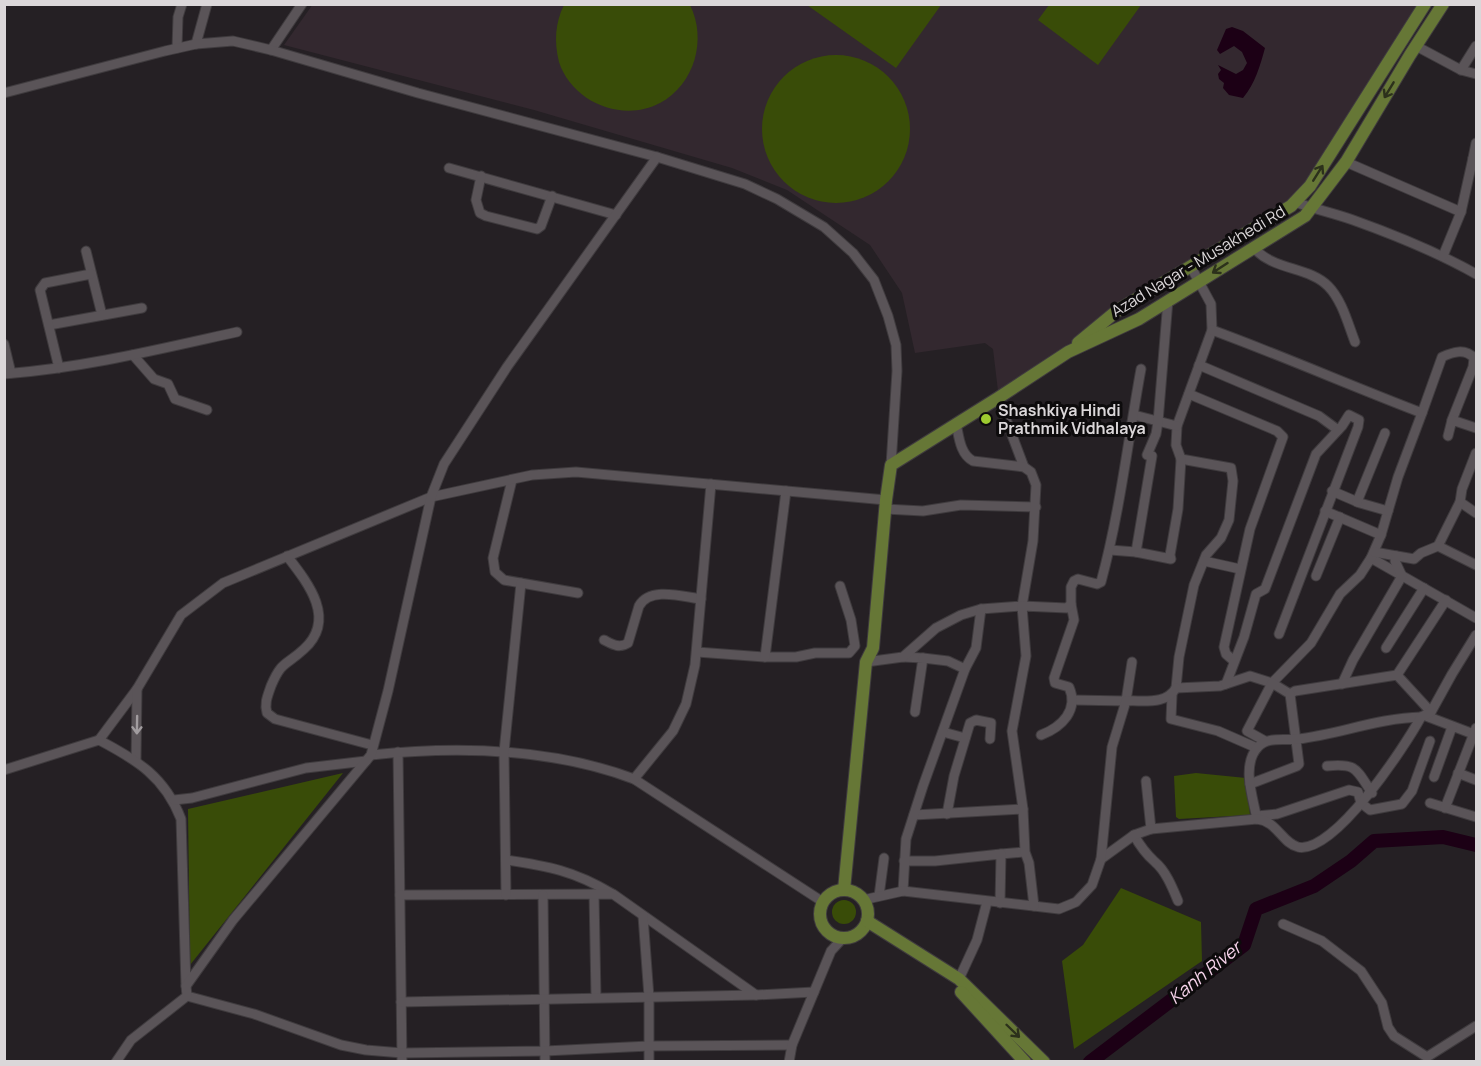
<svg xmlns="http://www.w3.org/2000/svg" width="1481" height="1066" font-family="Manrope,sans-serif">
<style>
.built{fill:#33282f}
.green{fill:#394c08}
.water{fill:#1c0015}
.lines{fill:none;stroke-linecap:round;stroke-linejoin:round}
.river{stroke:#1c0015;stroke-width:14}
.minor-casing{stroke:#3f3b3e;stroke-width:11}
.major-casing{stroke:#3f3b3e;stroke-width:14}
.minor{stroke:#5a5458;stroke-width:9}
.major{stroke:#667736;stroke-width:12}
.oneway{stroke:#2c311b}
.oneway2{stroke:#a19c9f}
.poi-dot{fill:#9dca30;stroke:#0d0b0c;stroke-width:2}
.labels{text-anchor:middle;stroke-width:6;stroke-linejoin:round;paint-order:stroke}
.street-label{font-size:16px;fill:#dbd7d9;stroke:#0d0b0c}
.poi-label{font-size:16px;font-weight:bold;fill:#dbd7d9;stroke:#0d0b0c;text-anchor:start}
.water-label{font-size:18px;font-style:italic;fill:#f8d4ec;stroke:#0d0b0c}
</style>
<rect width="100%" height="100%" fill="#252024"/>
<polygon class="built" points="313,4 1430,5 1300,207 998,391 993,349 985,343 915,353 902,293 870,245 787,190 732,168 534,110 284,45"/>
<g class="green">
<path d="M564,5H690C707,39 695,84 660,103C622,123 572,102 559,62C554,42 555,23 564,5Z"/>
<polygon points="807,5 941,5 896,68"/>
<polygon points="1049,5 1049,4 1141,5 1098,65 1038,20"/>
<circle cx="836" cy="129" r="74"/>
<polygon points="343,773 190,965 188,809"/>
<polygon points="1196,773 1246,778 1250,815 1179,819 1176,817 1174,776"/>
<polygon points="1121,888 1201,922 1202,961 1074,1049 1062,961 1083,945"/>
<circle cx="844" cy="912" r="12"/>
</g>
<path class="water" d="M1232,27L1243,31L1265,48C1260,66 1255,84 1243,98L1229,95L1223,88L1224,83L1219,79L1218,74L1221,70L1218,65L1236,74L1243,70L1247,63L1242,52L1234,46L1220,54L1217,50L1226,29Z"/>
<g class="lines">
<polyline class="river" points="1090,1062 1244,945 1256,909 1314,886 1351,861 1374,841 1443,837 1476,845"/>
<defs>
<g id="minor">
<polyline points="196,44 207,4"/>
<polyline points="1416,46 1461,70 1476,74"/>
<polyline points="177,48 178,17 182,4"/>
<polyline points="271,50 302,4"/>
<polyline points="1461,70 1476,46"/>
<polyline points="4,93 165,51 196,44 233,41 271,50 418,93 657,157 745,184 777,199 824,227 853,253 874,280 888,316 896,345 897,371 891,465"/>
<polyline points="1473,158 1476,143"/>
<polyline points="1346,162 1461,212 1473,158 1476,159"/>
<polyline points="449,168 616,215"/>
<polyline points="481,176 476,200 480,213 486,216 537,229 541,226 552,196"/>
<path d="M1295,202C1314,209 1333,213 1353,220C1395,235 1437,252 1476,274"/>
<path d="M1253,247C1273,271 1308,266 1328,286C1342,300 1348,324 1355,342"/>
<polyline points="86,251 102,315"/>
<polyline points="1443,256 1461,212"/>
<polyline points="1191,267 1211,304 1212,330 1177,426 1176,445 1181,459 1231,468 1233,481 1229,520 1221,538 1206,555 1194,585 1179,657 1176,688 1220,686 1250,676 1272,683 1311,643 1340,594 1360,575 1371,558 1476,618"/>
<polyline points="49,325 142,308"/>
<path d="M1212,330C1283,356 1351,386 1422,413L1398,477L1381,535L1371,558"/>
<polyline points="4,344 11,373"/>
<polyline points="133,355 154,379 168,384 175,399 207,410"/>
<polyline points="1199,365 1319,416 1338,430"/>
<polyline points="59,368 40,290 45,283 91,274"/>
<path d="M4,374C83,368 160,349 237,332"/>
<polyline points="1189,394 1277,431 1283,437 1250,529 1224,647 1226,654 1234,661"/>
<polyline points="998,398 1024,467"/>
<path d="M1422,413L1442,357C1453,352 1465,348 1474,358L1473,367L1452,420"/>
<polyline points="1134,415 1177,426"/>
<polyline points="1448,436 1452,420 1476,428"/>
<polyline points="512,480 493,558 495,572 504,580 578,593"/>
<polyline points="1332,491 1360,503 1388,511"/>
<polyline points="1357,502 1385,433"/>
<polyline points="1460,502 1476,513"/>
<polyline points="885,509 923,511 961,505 1036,507"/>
<polyline points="1325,511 1381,535"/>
<polyline points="1438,546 1460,502 1462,489 1476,453"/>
<polyline points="1110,550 1136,552 1171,559 1170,555 1178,509 1181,459"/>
<polyline points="1136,552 1152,456 1147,455 1156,434 1158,422 1168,300"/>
<polyline points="1374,552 1414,559 1421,553 1438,546 1476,565"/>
<path d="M287,556C308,583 337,619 304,649C286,666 282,660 271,686C268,695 264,703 267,713L275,719L372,745"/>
<polyline points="1204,561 1240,569"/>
<polyline points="1316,576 1340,517"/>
<path d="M604,640C612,644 619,649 628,643L639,606C650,586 684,597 701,599"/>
<polyline points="1386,648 1424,588"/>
<polyline points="697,652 765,657 796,657 815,653 849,653 855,646 851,620 840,586"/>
<polyline points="765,657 786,491"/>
<polyline points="903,657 923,658 915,712"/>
<polyline points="923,658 948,661 965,669"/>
<path d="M866,662L903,657L936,628L961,615L981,609L1022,606L1033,541L1036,485L1031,472L1024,467L973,461C960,454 959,437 956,423"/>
<polyline points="1397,675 1446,600"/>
<path d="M1226,684L1244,637L1256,594L1265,589L1316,454L1342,426L1349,415L1359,420L1358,427C1331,496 1305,565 1279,634"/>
<polyline points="1342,684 1353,660 1402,576 1395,561 1396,556"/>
<polyline points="1172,695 1171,719 1218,731 1257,748"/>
<polyline points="1073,700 1126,701 1132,662"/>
<polyline points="1426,716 1476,735"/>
<polyline points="943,732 965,738"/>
<path d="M1041,735C1062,727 1079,710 1069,687L1055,683L1054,678L1074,620L1071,604"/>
<polyline points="99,740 137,689 181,615 223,583 431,497 532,475 576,472 886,500"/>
<polyline points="1265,741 1247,731 1272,683 1290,694 1295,691 1397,675 1431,712"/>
<polyline points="398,752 402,1062"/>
<path d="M371,755C458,746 552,748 634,779L823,902"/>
<polyline points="136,761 137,689"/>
<path d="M1327,766C1357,763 1356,769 1372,793"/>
<path d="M4,770L99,740C137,760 165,777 181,819L186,986"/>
<polyline points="1458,773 1476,780"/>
<polyline points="1434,777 1452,727"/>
<polyline points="634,779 673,731 686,704 695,665 711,484"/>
<polyline points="1146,781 1151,829"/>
<polyline points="1250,784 1297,766 1299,764 1290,694"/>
<polyline points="174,800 192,798 306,768 366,761"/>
<polyline points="1430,803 1476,817"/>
<polyline points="1445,808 1476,728"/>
<polyline points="947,814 954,776 970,723 976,720 991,723 990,739"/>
<polyline points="914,815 1023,809"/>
<polyline points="1257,816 1277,814 1349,790 1358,792 1361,803 1370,810 1402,804 1412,791 1430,741"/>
<path d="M1257,819C1253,798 1241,765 1258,747C1268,736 1284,741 1298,739C1339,734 1379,718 1421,717"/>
<path d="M1134,835C1140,846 1146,854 1155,862C1166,871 1173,889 1178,901"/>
<polyline points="1001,854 1024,852"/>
<path d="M1101,859L1134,835L1151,829L1257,819C1277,821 1282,843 1298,847C1334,855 1405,746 1421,717L1431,712L1452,674L1476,635"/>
<path d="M506,860C548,866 574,871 611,893"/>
<polyline points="904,861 935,861 1001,854 1000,903"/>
<polyline points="903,891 906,839 923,786 965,669 976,648 981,609"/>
<polyline points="594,894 596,997"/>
<polyline points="400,895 613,894 756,995"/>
<polyline points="506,895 504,752 521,583"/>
<polyline points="543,895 545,1062"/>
<polyline points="879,896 884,858"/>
<path d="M863,900L903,891L1059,909L1076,902L1092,885L1101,859L1112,747L1126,701C1144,700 1166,705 1176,688"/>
<path d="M1034,906L1029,863L1025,852L1023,809L1012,731L1026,656L1022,606L1067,608L1071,604V587L1074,581L1078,579L1097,584L1101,582C1120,512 1128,440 1141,369"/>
<polyline points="643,916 649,997 649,1062"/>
<polyline points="1283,924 1322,941 1361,971 1382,1003 1388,1027 1394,1036 1427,1057 1476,1026"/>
<polyline points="959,979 977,940 987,902"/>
<polyline points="187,996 254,1014 341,1045 366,1050 402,1053 545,1051 649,1046 792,1045"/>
<polyline points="401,1002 756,995 814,992"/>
<polyline points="116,1062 131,1040 187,996 186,986 233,920 371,755 388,691 431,497 444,464 507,367 657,157"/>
<polyline points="789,1062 792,1045 831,951 842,939"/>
</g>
<g id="major">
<polyline points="1078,343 1118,310 1291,206 1310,186 1425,4"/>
<circle cx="844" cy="914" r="24"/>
<polyline points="844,890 866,662 873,648 886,500 891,465 998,398 1068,352 1139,319 1305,216 1346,162 1410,55 1443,4"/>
<polyline points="867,921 959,979 1044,1062"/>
<polyline points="961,992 1025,1062"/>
</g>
</defs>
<use href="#minor" class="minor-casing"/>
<use href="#major" class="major-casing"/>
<use href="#minor" class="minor"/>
<use href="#major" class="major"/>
</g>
<defs><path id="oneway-shaft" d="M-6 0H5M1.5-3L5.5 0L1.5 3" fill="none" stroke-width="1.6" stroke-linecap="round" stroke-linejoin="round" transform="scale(1.5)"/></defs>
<g class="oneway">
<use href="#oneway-shaft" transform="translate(1389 90) rotate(121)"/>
<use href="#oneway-shaft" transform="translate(1318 173) rotate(-58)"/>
<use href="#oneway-shaft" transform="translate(1220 268) rotate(147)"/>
<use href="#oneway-shaft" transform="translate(1013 1031) rotate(44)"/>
</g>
<use class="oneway2" href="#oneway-shaft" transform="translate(137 725) rotate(91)"/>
<circle class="poi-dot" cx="986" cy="419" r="6"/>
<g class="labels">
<g class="street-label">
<text transform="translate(1198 261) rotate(-31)" y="6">Azad Nagar - Musakhedi Rd</text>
</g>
<g class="poi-label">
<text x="998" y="416">Shashkiya Hindi<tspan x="998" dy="18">Prathmik Vidhalaya</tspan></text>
</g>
<g class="water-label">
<text transform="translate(1205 973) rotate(-39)" y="6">Kanh River</text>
</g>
</g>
<rect width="1481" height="1066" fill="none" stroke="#dbd7d9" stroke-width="12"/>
</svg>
